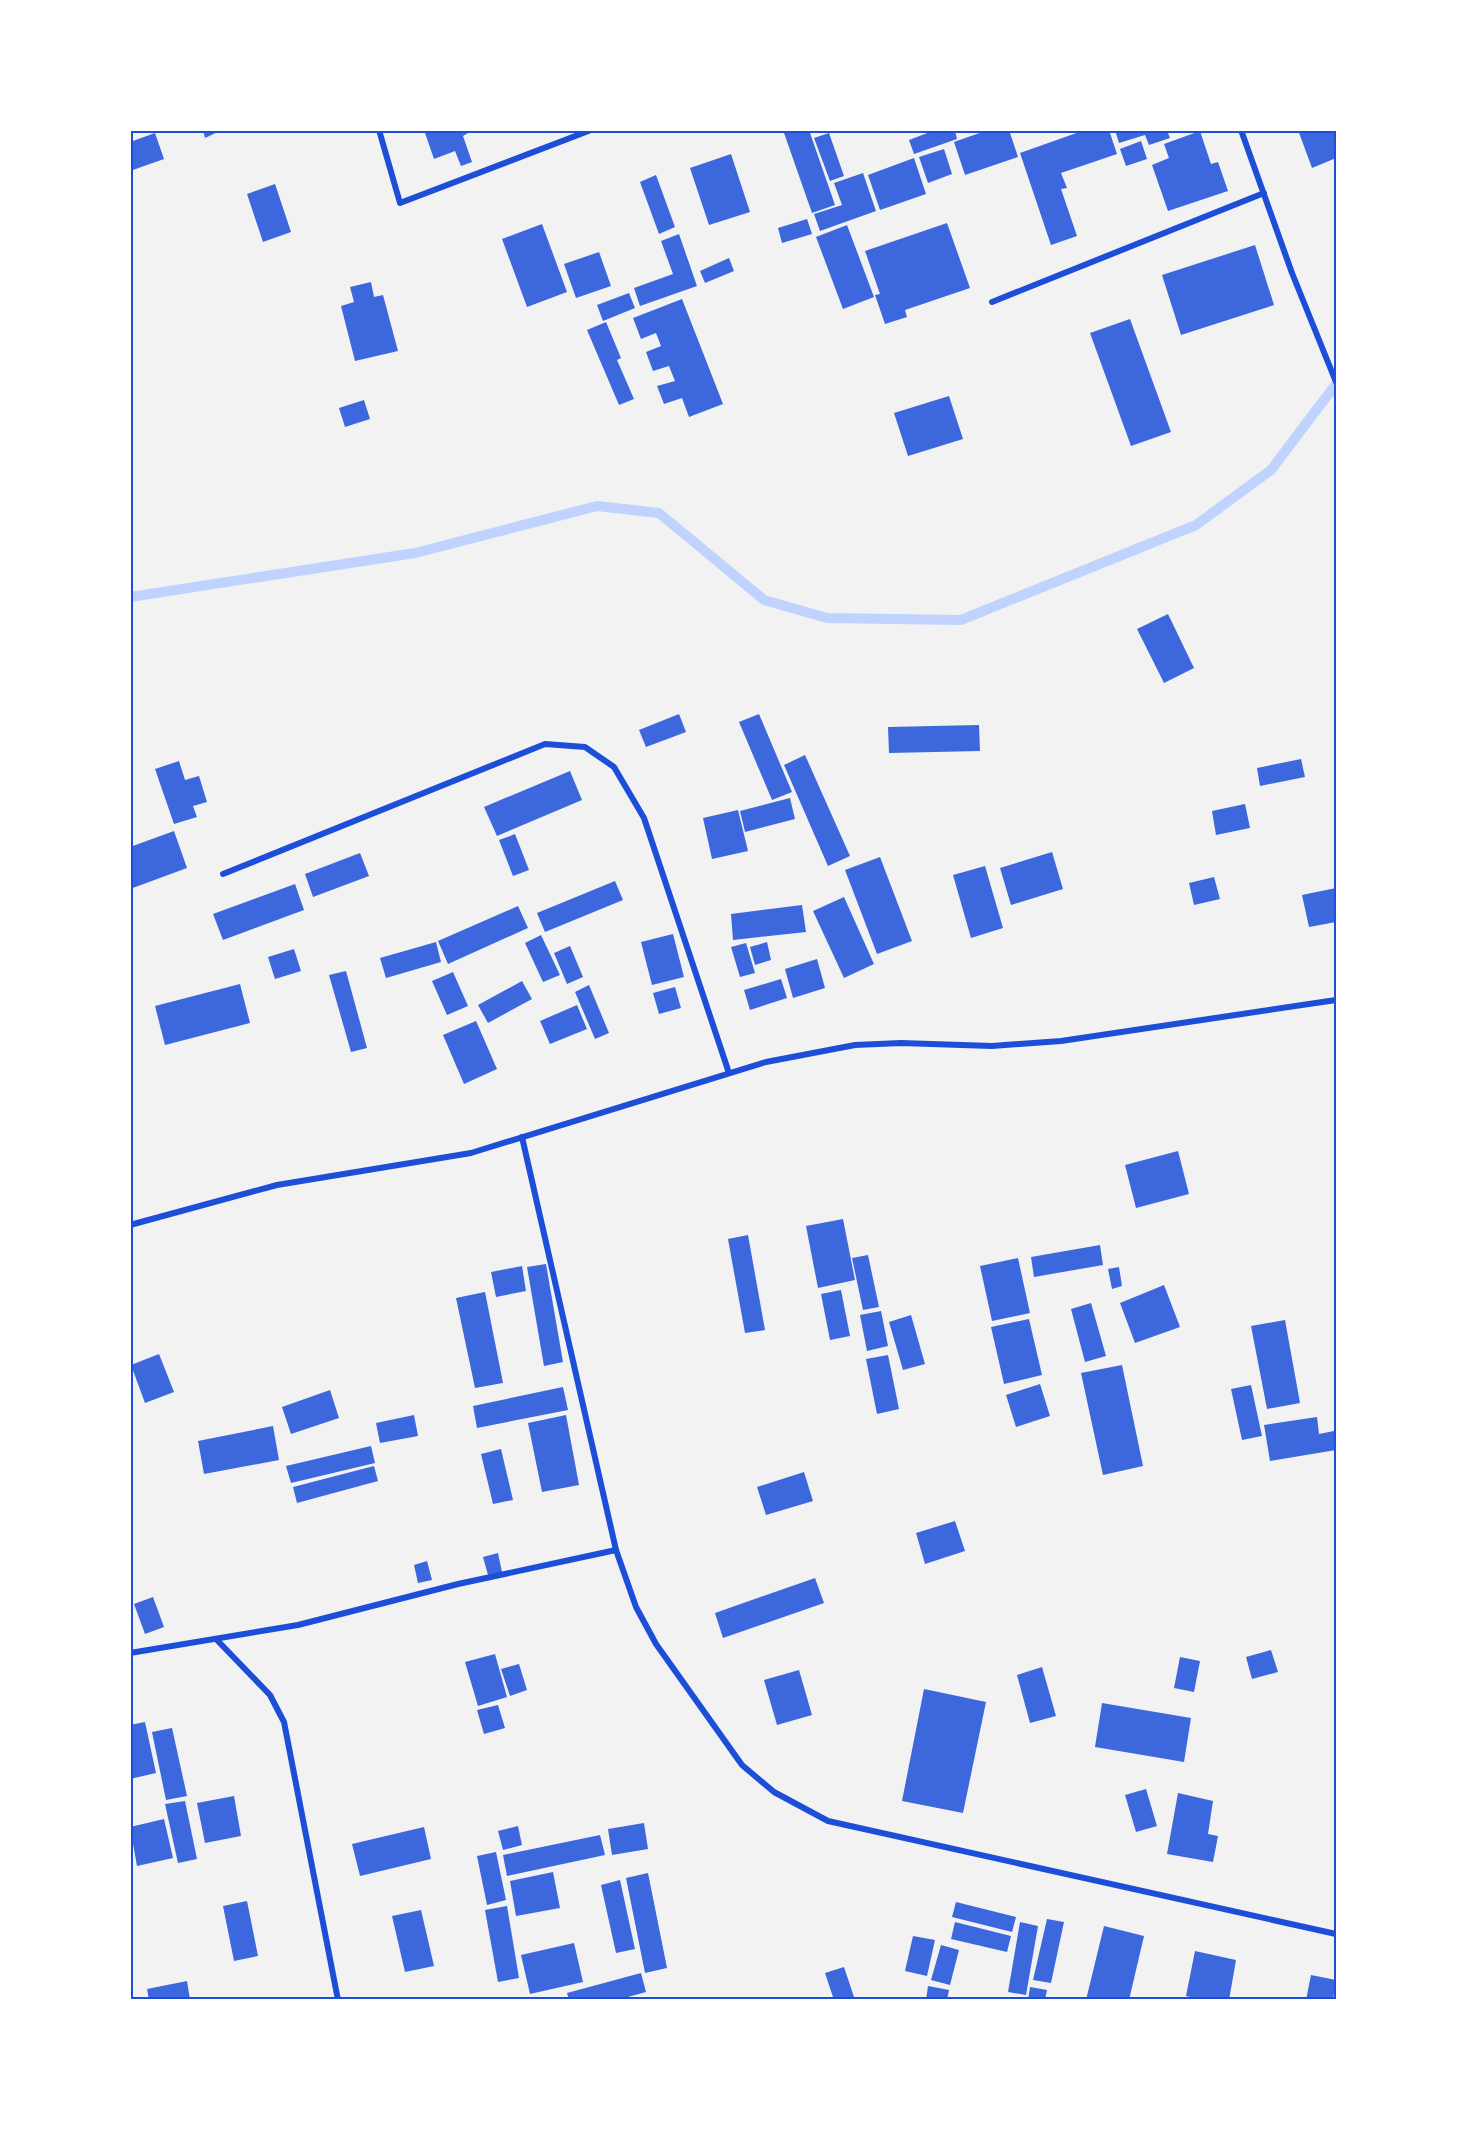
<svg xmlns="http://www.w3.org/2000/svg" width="1467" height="2130" font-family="'Open Sans',sans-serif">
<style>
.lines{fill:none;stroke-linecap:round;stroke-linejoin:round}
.stream{stroke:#bfd3fe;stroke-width:10}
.building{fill:#3d67dc}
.minor{stroke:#1d4ed8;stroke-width:6}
.neatline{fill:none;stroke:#1d4ed8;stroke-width:2}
</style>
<rect width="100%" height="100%" fill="#f2f2f2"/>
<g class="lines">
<polyline class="stream" points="130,597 415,553 597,506 659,513 764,600 827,618 961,620 1196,525 1271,470 1336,384"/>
</g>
<g class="building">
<polygon points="203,130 222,130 205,138"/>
<polygon points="424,130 473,130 463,136 472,162 461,166 455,151 434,159"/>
<polygon points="783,130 809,130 835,205 812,213"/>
<polygon points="935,130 955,130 957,139 914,154 909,140"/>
<polygon points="988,130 1009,130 1018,157 965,175 954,142"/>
<polygon points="1085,130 1109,130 1117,154 1061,173 1067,188 1061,189 1077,236 1051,245 1020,153"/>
<polygon points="1115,130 1174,130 1174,131 1168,133 1170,138 1149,145 1145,135 1119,143"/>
<polygon points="1298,130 1336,130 1336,158 1312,168"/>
<polygon points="1200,131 1211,164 1218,162 1228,191 1168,211 1152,165 1169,158 1164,144"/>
<polygon points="155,133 164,159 130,171 130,142"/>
<polygon points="829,133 844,176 830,181 814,138"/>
<polygon points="1141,141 1147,159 1126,166 1120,149"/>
<polygon points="944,149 952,174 928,183 919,157"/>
<polygon points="731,154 750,212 709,225 690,168"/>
<polygon points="914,158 926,194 880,210 868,175"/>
<polygon points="863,173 876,211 820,231 814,214 842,205 834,183"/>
<polygon points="656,175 675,227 659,234 640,182"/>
<polygon points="275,184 291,232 263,242 247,194"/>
<polygon points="807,219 812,234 782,243 778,228"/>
<polygon points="947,223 970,288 905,310 907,317 885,324 875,295 880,294 865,251"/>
<polygon points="542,224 567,292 527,307 502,239"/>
<polygon points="847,225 874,297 843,309 816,237"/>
<polygon points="679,234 697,286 640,306 634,288 673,274 661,241"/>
<polygon points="1255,245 1274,305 1181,335 1162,275"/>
<polygon points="599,252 611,286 576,298 564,264"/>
<polygon points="729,258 734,271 705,283 700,271"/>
<polygon points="371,282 374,297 383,295 398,351 355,361 341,306 354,302 350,287"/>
<polygon points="629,293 635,308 603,321 597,305"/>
<polygon points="682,299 723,404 689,417 682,398 664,404 657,386 675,381 669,366 653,371 646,352 661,346 656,333 641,339 633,318"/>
<polygon points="1130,319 1171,432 1131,446 1090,333"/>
<polygon points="606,322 621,358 617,360 634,399 619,405 587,330"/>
<polygon points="949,396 963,439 908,456 894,413"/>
<polygon points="364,400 370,419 345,427 339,408"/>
<polygon points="1168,614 1194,668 1164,683 1137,629"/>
<polygon points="679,714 686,732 646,747 639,730"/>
<polygon points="759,714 792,792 772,800 739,722"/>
<polygon points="979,725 980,751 889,753 888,727"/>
<polygon points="805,755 850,856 828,866 784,765"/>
<polygon points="1301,759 1305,777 1260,786 1257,768"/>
<polygon points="179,761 185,780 199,776 207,802 193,806 197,817 174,824 155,769"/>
<polygon points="570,771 582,800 497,836 484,807"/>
<polygon points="790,798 795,819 745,832 740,811"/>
<polygon points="1245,804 1250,828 1216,835 1212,811"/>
<polygon points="738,810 748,851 712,859 703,818"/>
<polygon points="174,831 187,868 130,889 130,847"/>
<polygon points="515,834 529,870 513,876 499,840"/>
<polygon points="1052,852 1063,889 1011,905 1000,868"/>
<polygon points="360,853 369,876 313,897 305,874"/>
<polygon points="880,857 912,941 877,954 845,870"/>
<polygon points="985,866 1003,928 971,938 953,875"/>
<polygon points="1214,877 1220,899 1194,905 1189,883"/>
<polygon points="615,881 623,900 545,932 537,913"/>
<polygon points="295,884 304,910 223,940 213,914"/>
<polygon points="1336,888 1336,922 1309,927 1302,895"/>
<polygon points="844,897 874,964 844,978 813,911"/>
<polygon points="802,905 806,932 733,940 731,914"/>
<polygon points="518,906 528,928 448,964 438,941"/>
<polygon points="673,934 684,977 652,985 641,942"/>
<polygon points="541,935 560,975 543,982 525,943"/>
<polygon points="436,942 441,962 386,978 380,958"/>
<polygon points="767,942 771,960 755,965 750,947"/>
<polygon points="746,943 755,973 740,977 731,947"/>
<polygon points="570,946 583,977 567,984 554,953"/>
<polygon points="294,949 301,971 275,979 268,957"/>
<polygon points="817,959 825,988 793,998 785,969"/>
<polygon points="346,971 367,1048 351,1052 329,975"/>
<polygon points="453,972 468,1006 447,1015 432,981"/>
<polygon points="781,979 787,998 750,1010 744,990"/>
<polygon points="522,981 532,999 488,1023 478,1005"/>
<polygon points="240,984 250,1023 165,1045 155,1006"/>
<polygon points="589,985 609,1033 595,1039 575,992"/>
<polygon points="675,987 681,1008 659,1014 653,993"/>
<polygon points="577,1005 587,1029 550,1044 540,1021"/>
<polygon points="476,1021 497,1069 464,1084 443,1035"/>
<polygon points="1178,1151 1189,1194 1136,1208 1125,1165"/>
<polygon points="843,1219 855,1280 818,1288 806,1226"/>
<polygon points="748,1235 765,1330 745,1333 728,1239"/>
<polygon points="1100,1245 1103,1265 1034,1277 1031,1257"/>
<polygon points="868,1255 879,1307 863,1310 852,1258"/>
<polygon points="1018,1258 1030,1313 992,1321 980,1266"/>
<polygon points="546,1264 563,1362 544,1366 527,1267"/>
<polygon points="522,1266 526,1291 496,1297 491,1272"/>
<polygon points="1119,1267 1122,1286 1112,1289 1108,1269"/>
<polygon points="1164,1285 1180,1327 1135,1343 1120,1303"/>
<polygon points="841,1290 850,1336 830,1340 821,1294"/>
<polygon points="485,1292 503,1383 475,1388 456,1298"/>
<polygon points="1091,1303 1106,1356 1085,1362 1071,1309"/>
<polygon points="881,1311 888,1346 867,1351 860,1315"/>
<polygon points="911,1315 925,1364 903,1370 889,1322"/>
<polygon points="1029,1319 1042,1375 1004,1384 991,1327"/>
<polygon points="1285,1320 1300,1403 1267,1409 1251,1326"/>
<polygon points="159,1354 174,1392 145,1403 131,1365"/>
<polygon points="888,1355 899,1409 877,1414 866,1359"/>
<polygon points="1122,1365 1143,1466 1103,1475 1081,1373"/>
<polygon points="1040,1384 1050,1416 1016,1427 1006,1395"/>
<polygon points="1251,1385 1262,1436 1242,1440 1231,1389"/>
<polygon points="563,1387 568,1410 477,1428 473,1406"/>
<polygon points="330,1390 339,1418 291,1434 282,1407"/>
<polygon points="414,1415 418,1436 380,1443 376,1423"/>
<polygon points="566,1415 579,1485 542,1492 528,1423"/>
<polygon points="1317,1417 1319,1434 1334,1431 1336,1450 1270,1461 1264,1425"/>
<polygon points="273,1426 279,1460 204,1474 198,1441"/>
<polygon points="371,1446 375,1463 291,1483 286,1466"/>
<polygon points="501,1449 513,1500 493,1504 481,1454"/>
<polygon points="374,1466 378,1481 297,1503 293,1487"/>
<polygon points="804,1472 813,1501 766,1515 757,1487"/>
<polygon points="955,1521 965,1551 925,1564 916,1533"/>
<polygon points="498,1553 502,1572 488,1575 483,1557"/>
<polygon points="427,1561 432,1580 418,1583 414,1565"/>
<polygon points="815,1578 824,1603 723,1638 715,1613"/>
<polygon points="153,1597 164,1627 145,1634 134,1604"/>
<polygon points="1271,1650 1278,1672 1252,1679 1246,1657"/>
<polygon points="495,1654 507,1697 478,1706 465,1662"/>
<polygon points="1180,1657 1200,1661 1194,1692 1174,1688"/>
<polygon points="519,1664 527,1690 510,1696 501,1669"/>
<polygon points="1042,1667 1056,1716 1030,1723 1017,1675"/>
<polygon points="799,1670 812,1715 777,1725 764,1680"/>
<polygon points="924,1689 986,1702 963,1813 902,1801"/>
<polygon points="1102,1703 1191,1718 1184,1762 1095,1747"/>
<polygon points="498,1705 505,1728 484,1734 477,1710"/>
<polygon points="145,1722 156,1773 130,1779 130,1725"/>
<polygon points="172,1728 187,1796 166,1800 152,1732"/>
<polygon points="1146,1789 1157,1826 1136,1832 1125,1795"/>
<polygon points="1178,1793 1213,1801 1208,1834 1218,1836 1213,1862 1167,1854"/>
<polygon points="234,1796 241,1836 205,1843 197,1803"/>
<polygon points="185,1801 197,1859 178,1863 165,1804"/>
<polygon points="164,1819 173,1858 137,1866 130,1827"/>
<polygon points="644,1823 648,1849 612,1855 608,1829"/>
<polygon points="518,1826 522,1845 503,1850 498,1831"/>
<polygon points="424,1827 431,1859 360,1876 352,1844"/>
<polygon points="600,1835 605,1855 507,1876 503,1855"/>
<polygon points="496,1852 506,1900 487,1905 477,1856"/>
<polygon points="553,1872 560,1908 516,1916 510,1881"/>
<polygon points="648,1873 667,1968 645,1973 626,1878"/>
<polygon points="620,1880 635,1949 616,1953 601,1885"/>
<polygon points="247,1901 258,1956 234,1961 223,1906"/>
<polygon points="956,1902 1016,1917 1012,1932 952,1917"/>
<polygon points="507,1906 519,1978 498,1982 485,1910"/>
<polygon points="421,1910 434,1966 405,1972 392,1916"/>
<polygon points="1047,1919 1064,1922 1051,1983 1033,1980"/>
<polygon points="955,1922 1011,1936 1007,1952 951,1939"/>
<polygon points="1020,1922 1038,1926 1026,1995 1008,1992"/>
<polygon points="1104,1926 1144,1936 1129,2000 1086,2000"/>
<polygon points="913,1936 935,1940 927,1976 905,1971"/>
<polygon points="574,1943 583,1982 530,1994 521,1955"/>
<polygon points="941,1945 959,1950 950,1985 931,1980"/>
<polygon points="1195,1951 1236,1960 1229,2000 1202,2000 1186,1996"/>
<polygon points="844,1967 855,2000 834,2000 825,1973"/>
<polygon points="641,1973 646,1992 617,2000 569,2000 567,1993"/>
<polygon points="1311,1975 1336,1980 1333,2000 1306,2000"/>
<polygon points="187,1981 190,2000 149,2000 147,1989"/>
<polygon points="928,1986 949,1990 947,2000 926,2000"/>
<polygon points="1030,1987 1047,1990 1045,2000 1028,2000"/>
</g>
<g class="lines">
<g class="minor">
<polyline points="379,130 400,203 591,130"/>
<polyline points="1241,130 1292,273 1336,382"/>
<polyline points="992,302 1264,193"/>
<polyline points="223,874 545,744 585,747 614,767 644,818 729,1073"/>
<polyline points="522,1137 616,1550 636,1607 656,1644 742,1765 774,1792 828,1821 1336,1934"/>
<polyline points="130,1225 277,1185 471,1153 766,1062 855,1045 901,1043 992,1046 1061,1041 1336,1000"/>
<polyline points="217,1640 270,1695 284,1722 338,2000"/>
<polyline points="130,1653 298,1625 458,1584 616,1550"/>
</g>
</g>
<rect width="1467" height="2130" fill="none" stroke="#ffffff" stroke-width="264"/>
<rect x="132" y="132" width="1203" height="1866" class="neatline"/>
</svg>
